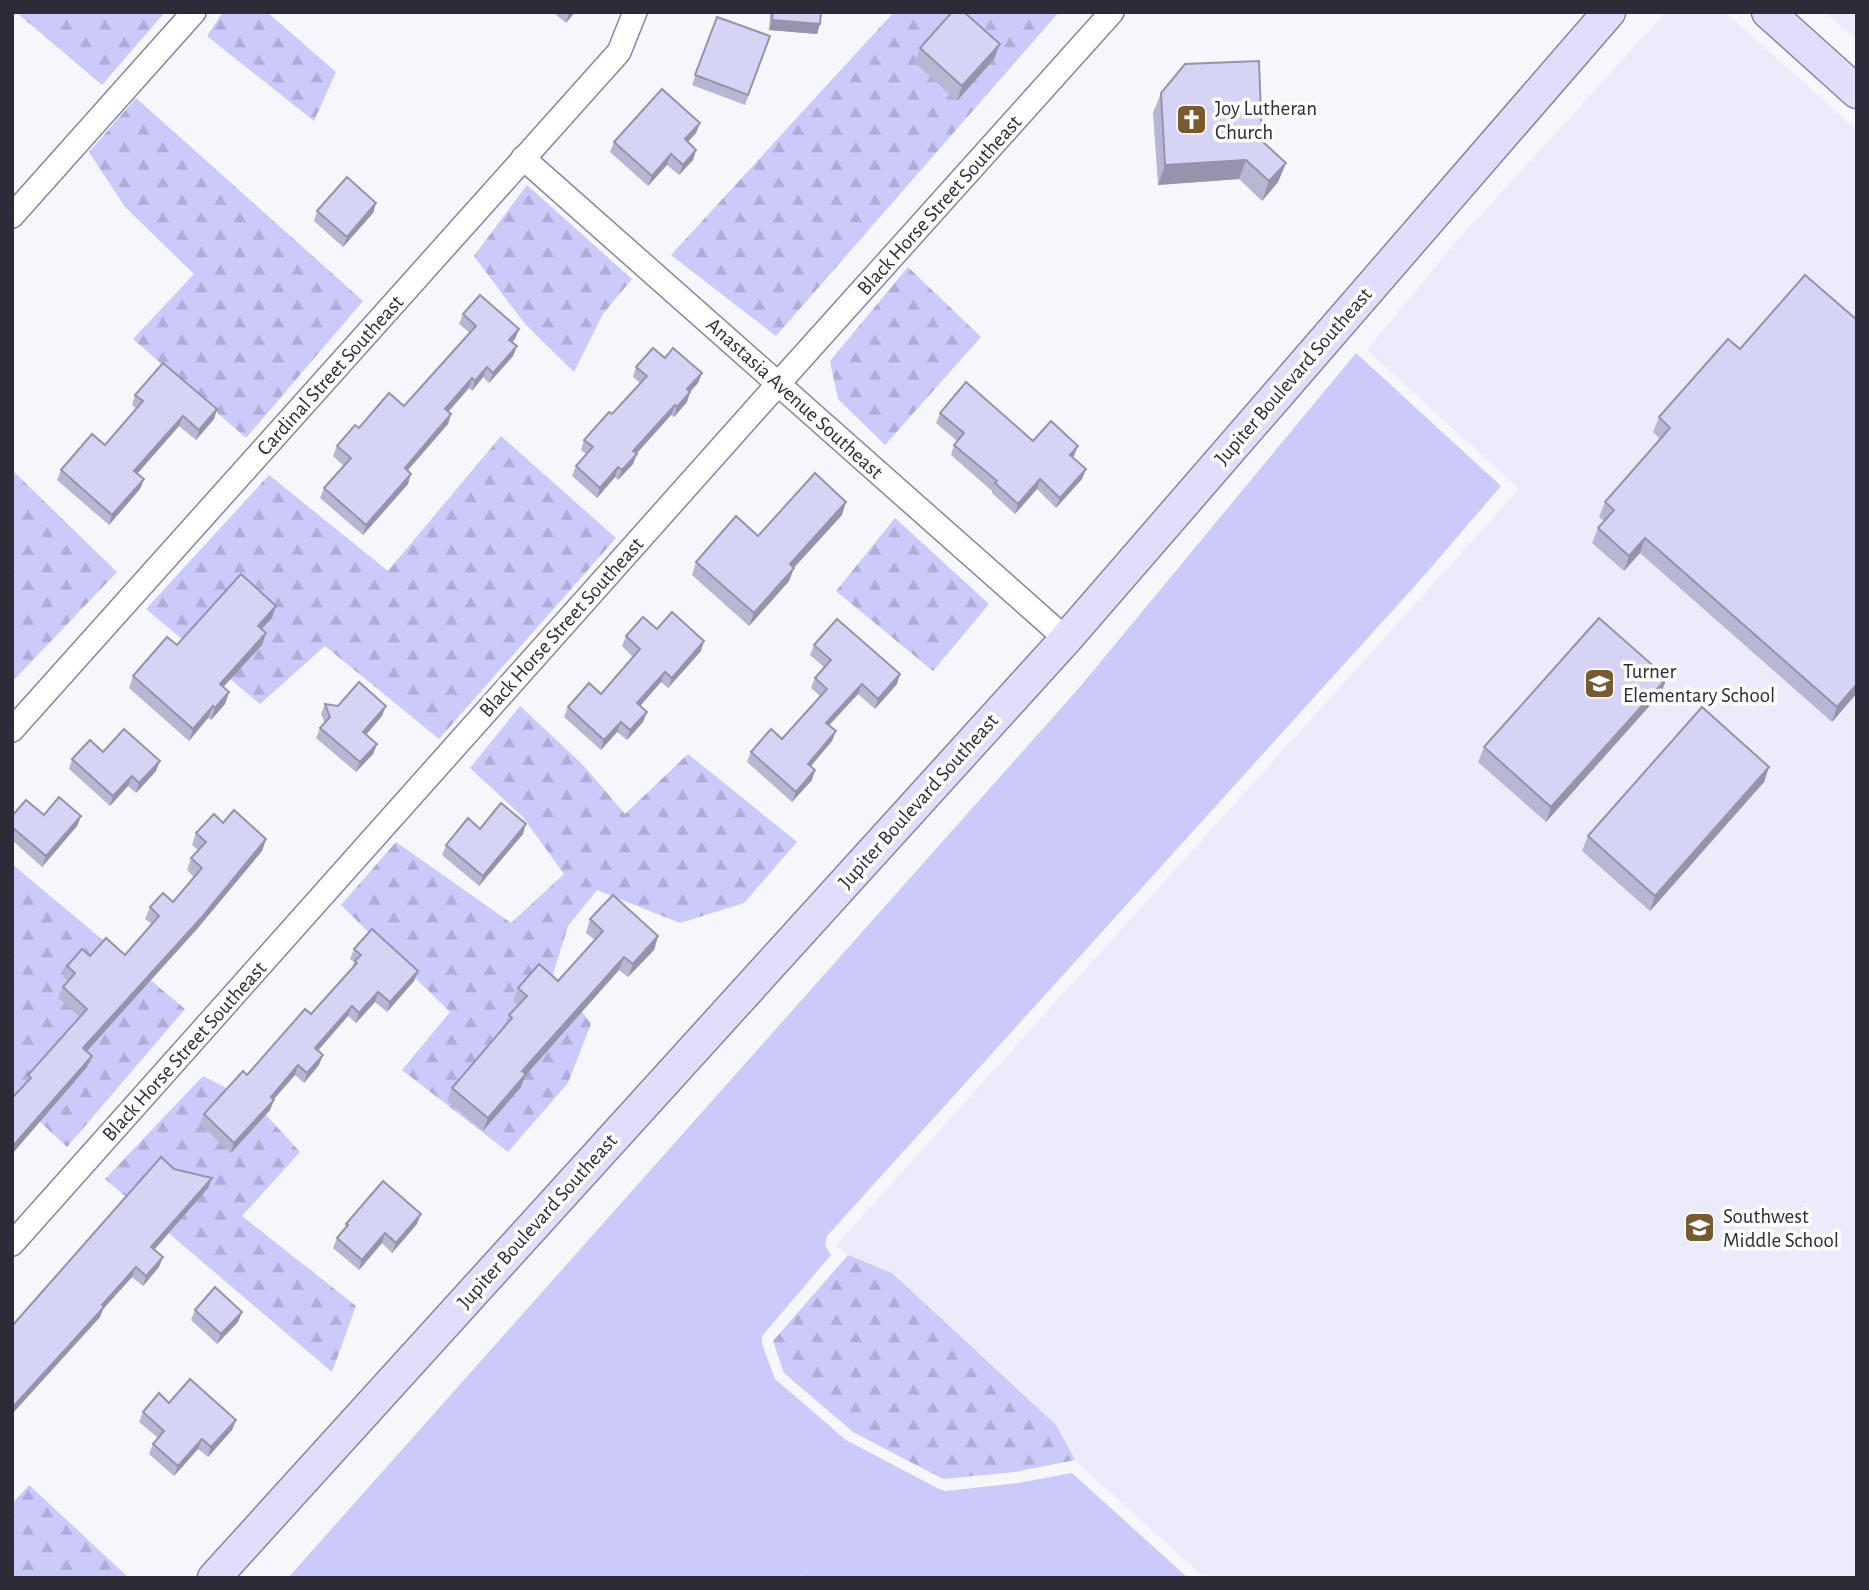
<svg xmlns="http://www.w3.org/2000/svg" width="1869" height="1590" font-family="'Alegreya Sans',sans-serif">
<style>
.built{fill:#ecebfb}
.green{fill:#ccc9fb}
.forest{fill:url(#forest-firs)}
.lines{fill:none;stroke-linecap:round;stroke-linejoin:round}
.street-casing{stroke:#8785a3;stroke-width:26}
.secondary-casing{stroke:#8785a3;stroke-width:35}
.street{stroke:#fff;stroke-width:23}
.secondary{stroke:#e1ddfa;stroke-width:32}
.wall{fill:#b7b6d3}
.shaded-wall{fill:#9594ac}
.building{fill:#d5d4f5;stroke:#9594ac;stroke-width:2}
.labels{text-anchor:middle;stroke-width:7;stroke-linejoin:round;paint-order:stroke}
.poi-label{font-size:21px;fill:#2c2b37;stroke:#fff;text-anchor:start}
.street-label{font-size:21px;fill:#2c2b37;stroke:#fff}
</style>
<defs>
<pattern id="forest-firs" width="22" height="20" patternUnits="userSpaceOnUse" patternTransform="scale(1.75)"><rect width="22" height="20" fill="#ccc9fb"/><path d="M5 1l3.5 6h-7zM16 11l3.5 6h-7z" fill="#afadd8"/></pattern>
</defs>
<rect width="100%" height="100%" fill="#f6f6fd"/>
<g class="built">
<polygon points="1666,12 1725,12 1857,130 1857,1578 1205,1578 836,1245 1519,489 1367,350 1454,244"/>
<polygon points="1824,12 1857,12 1857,40"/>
</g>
<polygon class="green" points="1356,353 1501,486 1422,578 827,1236 825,1246 831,1255 762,1336 762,1344 775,1379 846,1440 939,1489 946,1491 1018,1483 1072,1473 1188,1578 808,1578 800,1575 794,1578 288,1578 1079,688"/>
<g class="forest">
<polygon points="16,12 165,12 102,85"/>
<polygon points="223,12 267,12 336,72 314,121 207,36"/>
<polygon points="894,12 1059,12 776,336 671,255"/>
<polygon points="136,98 363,301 246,438 133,339 194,274 125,207 89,152"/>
<polygon points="527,185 632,279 603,314 574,372 525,324 474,256"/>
<polygon points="908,267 981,337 885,445 838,399 830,361"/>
<polygon points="501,436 616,538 439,739 325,646 260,704 146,609 269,475 388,571"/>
<polygon points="12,470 117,572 12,682"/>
<polygon points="895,518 989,604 933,671 836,591"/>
<polygon points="520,706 583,765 625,814 688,754 797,842 744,903 680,923 597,890 568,926 553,974 591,1024 568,1083 508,1152 402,1070 450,1012 341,905 396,842 511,923 564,874 523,817 470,768"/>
<polygon points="12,864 185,1009 67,1147 12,1096"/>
<polygon points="203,1076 255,1103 300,1152 242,1216 356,1306 332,1372 105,1179"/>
<polygon points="848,1255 892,1273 1056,1425 1075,1460 1015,1472 943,1479 853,1432 784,1373 773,1341"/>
<polygon points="29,1485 129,1578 12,1578 12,1504"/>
</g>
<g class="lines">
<defs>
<g id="street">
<polyline points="523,158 1066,639"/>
<polyline points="12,216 194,12"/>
<polyline points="12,730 619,52 635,12"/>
<polyline points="12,1244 778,384 1112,12"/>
</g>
<g id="secondary">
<polyline points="1768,12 1857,92"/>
<polyline points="214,1578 1066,639 1609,12"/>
</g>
</defs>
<use href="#street" class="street-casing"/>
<use href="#secondary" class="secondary-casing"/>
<use href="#street" class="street"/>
<use href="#secondary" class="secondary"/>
</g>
<g class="wall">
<polygon points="553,12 575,12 566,23"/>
<polygon points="770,12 821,12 820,24 817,34 769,30"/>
<polygon points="717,17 770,36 745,105 692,85"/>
<polygon points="1000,44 994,59 957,101 915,63 920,48"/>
<polygon points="1161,93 1262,141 1286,163 1278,182 1262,201 1239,179 1158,185 1153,113"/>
<polygon points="700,123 696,133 688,142 696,150 693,160 679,175 667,165 648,186 610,152 614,142"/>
<polygon points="376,203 373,213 343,247 314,221 317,211"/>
<polygon points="463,314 515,339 512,342 517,346 513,356 489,383 483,377 472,391 469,388 448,412 451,414 448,424 407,471 408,484 363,535 320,498 324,488 344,466 333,456 337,446 359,428 404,406 470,333 459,324"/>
<polygon points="1857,320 1857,693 1832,722 1640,553 1624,571 1592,543 1598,528 1604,521 1599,517 1605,502 1660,439 1653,432 1659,417 1740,349"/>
<polygon points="665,358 702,373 698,383 690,392 687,402 674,417 671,415 636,454 633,464 618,480 615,477 597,498 572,476 576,466 586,454 581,450 584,440 612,414 640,383 633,377 636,367"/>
<polygon points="135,395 217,409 214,419 196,440 179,426 137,473 144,479 140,489 109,525 57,480 61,470 105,445 137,409 132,405"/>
<polygon points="940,413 1033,441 1074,456 1073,457 1086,469 1082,479 1056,508 1037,489 1015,514 992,493 992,491 951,455 954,445 957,441 936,423"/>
<polygon points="842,515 794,568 789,581 749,626 692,575 696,562 758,536"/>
<polygon points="276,606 272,618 262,629 266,633 262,645 223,687 229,692 225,704 211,720 208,718 189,741 129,688 133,676 177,645"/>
<polygon points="657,629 701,651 668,688 661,682 640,706 643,722 627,740 617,732 601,750 564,717 568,707 601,694 633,657 622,646 626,636"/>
<polygon points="814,645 897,684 875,709 858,694 829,725 836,731 832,741 811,766 812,780 792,802 747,762 751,752 782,739 820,696 811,688 815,678 824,667 810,655"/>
<polygon points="1661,693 1546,822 1478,762 1484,747"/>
<polygon points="325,704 382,716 366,734 377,744 373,754 356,772 316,738 320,728 325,723 321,714"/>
<polygon points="103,752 156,771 136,793 128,786 110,806 69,769 72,759"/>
<polygon points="1769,767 1764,782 1650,911 1582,851 1588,836"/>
<polygon points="44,815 81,816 77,826 42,867 12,840 12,816"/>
<polygon points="223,823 266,839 262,851 197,929 86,1051 92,1056 87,1067 12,1154 12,1098 24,1085 28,1075 80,1017 58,998 63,987 68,981 63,977 67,966 90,956 125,955 152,924 145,919 150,907 173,902 194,877 187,870 191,858 198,850 192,845 196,833"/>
<polygon points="480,829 523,834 479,886 442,855 446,845"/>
<polygon points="590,919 658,936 654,950 628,977 619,970 525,1076 521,1087 483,1131 447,1101 452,1088 505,1025 509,1015 518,1005 513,1001 518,988 558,981 595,940 586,933"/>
<polygon points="354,949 418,971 414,981 387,1012 375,1002 356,1023 348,1016 318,1051 319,1065 304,1083 295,1075 274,1099 270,1110 231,1153 200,1124 204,1114 311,1014 352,968 354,962 350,959"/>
<polygon points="174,1169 212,1178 208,1188 154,1249 159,1267 143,1286 132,1277 103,1309 100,1317 12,1414 12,1326"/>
<polygon points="346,1224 417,1224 392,1253 382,1243 359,1270 333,1248 337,1238 344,1230"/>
<polygon points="195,1310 242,1312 238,1322 217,1344 191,1320"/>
<polygon points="169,1403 236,1420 232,1430 208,1457 198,1449 174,1476 149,1454 153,1444 158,1438 139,1422 143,1412"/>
</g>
<g class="shaded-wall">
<polygon points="570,12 575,12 566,23 569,13"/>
<polygon points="772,20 820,24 817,34 769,30"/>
<polygon points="1000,44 994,59 957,101 962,86"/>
<polygon points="700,123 696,133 681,149 685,139"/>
<polygon points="696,150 693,160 679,175 683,165"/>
<polygon points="671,154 667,165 648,186 652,176"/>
<polygon points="1246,160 1239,179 1158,185 1165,165"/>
<polygon points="1286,163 1278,182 1262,201 1269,181"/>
<polygon points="376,203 373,213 343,247 347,237"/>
<polygon points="519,329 515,339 505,350 509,340"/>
<polygon points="517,346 513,356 489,383 493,373"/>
<polygon points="487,367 483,377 472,391 475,381"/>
<polygon points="702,373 698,383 683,399 687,389"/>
<polygon points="472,378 469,388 442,419 445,409"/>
<polygon points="690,392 687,402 674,417 677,407"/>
<polygon points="675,405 671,415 630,461 633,451"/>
<polygon points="217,409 214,419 196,440 199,430"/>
<polygon points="451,414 448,424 401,478 405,468"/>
<polygon points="183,416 179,426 131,481 134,471"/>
<polygon points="1078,446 1074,456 1066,465 1070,455"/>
<polygon points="637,454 633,464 618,480 622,470"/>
<polygon points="618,467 615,477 597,498 600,488"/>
<polygon points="1086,469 1082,479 1056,508 1060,498"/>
<polygon points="411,474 408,484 363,535 366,525"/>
<polygon points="144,479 140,489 109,525 112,515"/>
<polygon points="1040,479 1037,489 1015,514 1018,504"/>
<polygon points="846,502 842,515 785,577 790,564"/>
<polygon points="1645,538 1640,553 1624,571 1629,556"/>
<polygon points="794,568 789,581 749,626 754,613"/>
<polygon points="276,606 272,618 253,638 258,626"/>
<polygon points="266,633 262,645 215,696 220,684"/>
<polygon points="704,641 701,651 668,688 672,678"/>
<polygon points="665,672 661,682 634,713 637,703"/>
<polygon points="900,674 897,684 875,709 878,699"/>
<polygon points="1667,678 1661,693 1546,822 1551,807"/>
<polygon points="862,684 858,694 822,733 826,723"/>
<polygon points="1857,684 1857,693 1832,722 1837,707"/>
<polygon points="229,692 225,704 211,720 215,708"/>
<polygon points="213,706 208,718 189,741 193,729"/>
<polygon points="386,706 382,716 360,742 363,732"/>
<polygon points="647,712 643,722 627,740 630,730"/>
<polygon points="621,722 617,732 601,750 604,740"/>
<polygon points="836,731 832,741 804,774 808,764"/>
<polygon points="377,744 373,754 356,772 360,762"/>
<polygon points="160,761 156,771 136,793 139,783"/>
<polygon points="1769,767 1764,782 1650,911 1655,896"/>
<polygon points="815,770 812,780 792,802 796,792"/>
<polygon points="132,776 128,786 110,806 113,796"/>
<polygon points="81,816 77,826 42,867 46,856"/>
<polygon points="526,824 523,834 479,886 483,876"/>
<polygon points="266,839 262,851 197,929 79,1060 83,1048"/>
<polygon points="658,936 654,950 628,977 633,964"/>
<polygon points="624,957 619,970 525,1076 521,1087 483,1131 488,1118 522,1071"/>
<polygon points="418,971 414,981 387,1012 390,1002"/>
<polygon points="378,992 375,1002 356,1023 359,1013"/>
<polygon points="352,1006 348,1016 311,1058 315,1048"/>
<polygon points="323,1055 319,1065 304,1083 307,1073"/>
<polygon points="92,1056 87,1067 12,1154 12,1147"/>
<polygon points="298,1065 295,1075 267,1107 271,1097"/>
<polygon points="274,1100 270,1110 231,1153 234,1143"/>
<polygon points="212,1178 208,1188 148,1257 151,1247"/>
<polygon points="421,1214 417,1224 392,1253 396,1243"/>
<polygon points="385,1233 382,1243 359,1270 362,1260"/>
<polygon points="163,1257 159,1267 143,1286 146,1276"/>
<polygon points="136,1267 132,1277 103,1309 100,1317 12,1414 12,1408"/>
<polygon points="242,1312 238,1322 217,1344 221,1334"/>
<polygon points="236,1420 232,1430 208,1457 211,1447"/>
<polygon points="202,1439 198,1449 174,1476 178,1466"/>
</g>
<g class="building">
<polygon points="773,12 821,12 820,24 772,20"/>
<polygon points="952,12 964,12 1000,44 962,86 920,48"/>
<polygon points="717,17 770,36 748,95 695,75"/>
<polygon points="1259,61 1262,141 1286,163 1269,181 1246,160 1165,165 1161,93 1185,64"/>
<polygon points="662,89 700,123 685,139 696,150 683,165 671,154 652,176 614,142"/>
<polygon points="347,177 376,203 347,237 317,211"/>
<polygon points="1805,275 1857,320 1857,684 1837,707 1645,538 1629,556 1598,528 1614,510 1605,502 1670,428 1659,417 1728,339 1740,349"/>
<polygon points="480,295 519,329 509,340 517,346 493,373 487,367 475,381 472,378 445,409 451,414 405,468 411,474 366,525 324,488 351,458 337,446 355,425 359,428 389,393 404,406 476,326 463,314"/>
<polygon points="653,348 665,358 673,348 702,373 687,389 690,392 677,407 675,405 633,451 637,454 622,470 618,467 600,488 576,466 593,447 584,440 609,412 612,414 647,376 636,367"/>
<polygon points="163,363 217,409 199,430 183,416 134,471 144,479 112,515 61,470 92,434 105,445 143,401 135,395"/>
<polygon points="966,382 1033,441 1051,421 1078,446 1070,455 1086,469 1060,498 1040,479 1018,504 995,483 997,481 954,445 964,433 940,413"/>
<polygon points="815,473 846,502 790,564 794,568 754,613 696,562 736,516 758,536"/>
<polygon points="241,574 276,606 258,626 266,633 220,684 229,692 215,708 213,706 193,729 133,676 167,637 177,645"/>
<polygon points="672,612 704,641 672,678 665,672 637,703 647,712 630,730 621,722 604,740 568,707 589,683 601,694 640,649 626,636 643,617 657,629"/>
<polygon points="1599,618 1667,678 1551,807 1484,747"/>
<polygon points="837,619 900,674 878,699 862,684 826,723 836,731 808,764 815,770 796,792 751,752 771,729 782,739 827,689 815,678 831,660 814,645"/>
<polygon points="359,682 386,706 363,732 377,744 360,762 320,728 330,717 325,704 338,706"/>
<polygon points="1702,707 1769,767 1655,896 1588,836"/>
<polygon points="124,729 160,761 139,783 132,776 113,796 72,759 90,740 103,752"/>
<polygon points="59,797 81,816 46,856 12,827 12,816 26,800 44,815"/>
<polygon points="501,803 526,824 483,876 446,845 468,818 480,829"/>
<polygon points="234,810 266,839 202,917 83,1048 92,1056 12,1147 12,1098 31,1078 28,1075 87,1009 63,987 75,973 67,966 82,949 90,956 106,938 125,955 159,916 150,907 163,893 173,902 202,868 191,858 206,842 196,833 214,814 223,823"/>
<polygon points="613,895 658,936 633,964 624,957 522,1071 526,1074 488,1118 452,1088 512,1018 509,1015 527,996 518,988 539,964 558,981 603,931 590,919"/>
<polygon points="372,929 418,971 390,1002 378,992 359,1013 352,1006 315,1048 323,1055 307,1073 298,1065 271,1097 274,1100 234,1143 204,1114 243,1071 247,1075 305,1009 311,1014 357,963 355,961 361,955 354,949"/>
<polygon points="161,1157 174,1169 212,1178 151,1247 163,1257 146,1276 136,1267 102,1305 104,1307 12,1408 12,1326"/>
<polygon points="383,1181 421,1214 396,1243 385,1233 362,1260 337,1238 348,1225 346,1224"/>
<polygon points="215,1287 242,1312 221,1334 195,1310"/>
<polygon points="190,1379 236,1420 211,1447 202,1439 178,1466 153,1444 164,1431 143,1412 159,1393 169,1403"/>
</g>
<defs>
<symbol id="church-square" viewBox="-11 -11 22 22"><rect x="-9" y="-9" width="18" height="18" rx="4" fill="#775b2e" stroke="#fff"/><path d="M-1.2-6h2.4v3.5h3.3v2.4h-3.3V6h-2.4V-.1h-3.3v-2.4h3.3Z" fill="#fff"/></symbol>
<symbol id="school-square" viewBox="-11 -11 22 22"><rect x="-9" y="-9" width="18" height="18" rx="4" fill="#775b2e" stroke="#fff"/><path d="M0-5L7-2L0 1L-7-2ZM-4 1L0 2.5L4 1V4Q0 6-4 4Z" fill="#fff"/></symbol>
</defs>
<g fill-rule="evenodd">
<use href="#church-square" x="1174" y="102" width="35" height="35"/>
<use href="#school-square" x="1582" y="666" width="35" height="35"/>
<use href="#school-square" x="1682" y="1210" width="35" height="35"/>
</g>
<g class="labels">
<g class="poi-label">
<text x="1215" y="115">Joy Lutheran<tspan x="1215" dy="24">Church</tspan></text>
<text x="1623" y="678">Turner<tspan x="1623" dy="24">Elementary School</tspan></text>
<text x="1723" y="1223">Southwest<tspan x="1723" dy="24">Middle School</tspan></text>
</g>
<g class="street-label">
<text transform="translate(939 205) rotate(-48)" y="7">Black Horse Street Southeast</text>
<text transform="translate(330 375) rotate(-48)" y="7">Cardinal Street Southeast</text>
<text transform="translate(1293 376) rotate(-49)" y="7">Jupiter Boulevard Southeast</text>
<text transform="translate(795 398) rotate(42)" y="7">Anastasia Avenue Southeast</text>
<text transform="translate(561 627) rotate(-48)" y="7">Black Horse Street Southeast</text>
<text transform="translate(918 801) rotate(-48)" y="7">Jupiter Boulevard Southeast</text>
<text transform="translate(184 1051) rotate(-48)" y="7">Black Horse Street Southeast</text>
<text transform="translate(537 1221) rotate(-48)" y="7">Jupiter Boulevard Southeast</text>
</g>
</g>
<rect width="1869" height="1590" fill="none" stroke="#2c2b37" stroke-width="28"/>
</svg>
